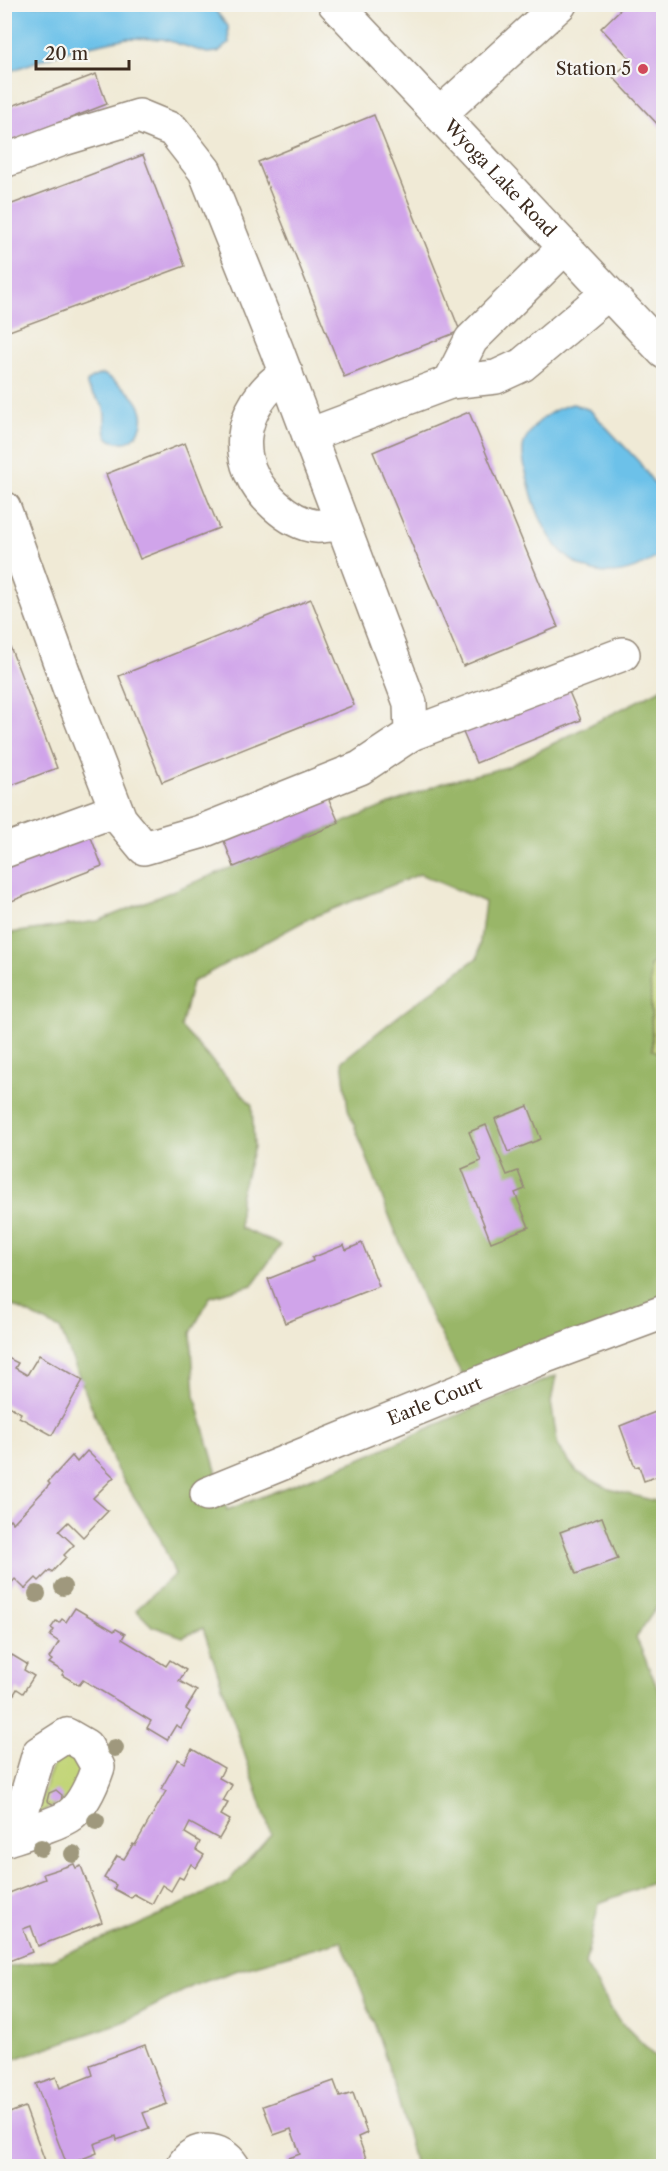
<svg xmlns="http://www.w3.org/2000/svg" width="668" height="2171" font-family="'Libre Caslon Text',serif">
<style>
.green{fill:#c2d578;stroke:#7e804b;stroke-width:1.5}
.forest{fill:#99b668;stroke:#6a7043;stroke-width:1.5}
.water{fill:#6cc1e9;stroke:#547684;stroke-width:1.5}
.building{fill:#d0a4ea}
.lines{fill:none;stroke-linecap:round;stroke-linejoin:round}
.minor-casing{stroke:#968a7a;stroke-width:36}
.minor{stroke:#fff;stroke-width:33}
.tree{fill:#9f987d}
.poi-dot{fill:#d1495b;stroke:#f6f6f2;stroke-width:2}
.labels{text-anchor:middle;stroke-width:4.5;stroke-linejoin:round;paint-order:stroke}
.poi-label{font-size:18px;fill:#3b2a1e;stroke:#f6f6f2;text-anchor:end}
.street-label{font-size:18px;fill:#3b2a1e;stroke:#f6f6f2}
</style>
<rect width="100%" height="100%" fill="#f6f6f2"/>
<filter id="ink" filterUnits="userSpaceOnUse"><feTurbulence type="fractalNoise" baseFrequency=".0167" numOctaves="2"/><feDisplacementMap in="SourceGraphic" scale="12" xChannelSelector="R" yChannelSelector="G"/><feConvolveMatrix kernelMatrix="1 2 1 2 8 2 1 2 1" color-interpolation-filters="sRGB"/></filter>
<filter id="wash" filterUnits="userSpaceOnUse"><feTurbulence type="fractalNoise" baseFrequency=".008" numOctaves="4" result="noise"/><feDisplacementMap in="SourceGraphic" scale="24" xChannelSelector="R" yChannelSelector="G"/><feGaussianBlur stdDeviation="1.35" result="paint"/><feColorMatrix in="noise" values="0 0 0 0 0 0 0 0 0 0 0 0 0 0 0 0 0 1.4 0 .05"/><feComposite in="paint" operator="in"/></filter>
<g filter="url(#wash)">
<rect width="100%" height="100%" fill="#f0ead6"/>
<g class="green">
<polygon points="663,948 663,1054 653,1050 650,966"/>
<path d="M65,1750L87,1755L80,1792L39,1813L38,1809C45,1788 49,1765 65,1750Z"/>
</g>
<path class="forest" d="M663,688L664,948L650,966L652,1050L664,1054L663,1313L469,1388L425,1305L394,1228L348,1109L342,1061L401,1014L478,957L485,902L420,874L308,919L192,982L181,1027L252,1105L254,1147L240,1197V1228L281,1245L252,1285L210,1297L191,1333L195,1396L227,1510L360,1459L483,1404L556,1376L551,1402L558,1447L577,1472L609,1489L663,1503V1598L636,1637L663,1701V1879L599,1903L585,1964L616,2017L663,2064V2166H415C397,2089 374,2013 341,1941L241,1969L195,1985L123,2022L5,2062V1968L52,1959L136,1926L227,1883L271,1834L203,1628L183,1637L152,1626L136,1610L175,1574L159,1536L117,1470L60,1329L5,1302L4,934L98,921L442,783L507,767Z"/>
<g class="water">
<polygon points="4,5 211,5 228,26 229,43 218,52 207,53 163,39 127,38 66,51 5,73"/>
<path d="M103,374C122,385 151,404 140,429C137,436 131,442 123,442C97,443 108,422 104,409C100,395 68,383 103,374Z"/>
<path d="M573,404L590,410L639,462L663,496V553C595,600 548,558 530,488C527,475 520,455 524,443C532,423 553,408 573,404Z"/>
</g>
<g id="blocks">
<g class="building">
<polygon points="626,4 664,4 664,131 613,77 631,60 601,28"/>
<polygon points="96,74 107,104 4,144 4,109"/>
<polygon points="374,115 460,331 344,377 258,162"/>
<polygon points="143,155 185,266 4,333 4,207"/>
<polygon points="469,412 558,627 463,666 373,452"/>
<polygon points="185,443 219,528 140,559 106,474"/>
<polygon points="311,599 354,705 162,782 119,676"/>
<polygon points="4,631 57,768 4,788"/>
<polygon points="567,687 581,720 476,763 462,730"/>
<polygon points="325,790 339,823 234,867 221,833"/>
<polygon points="89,832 102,866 4,904 4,865"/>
<polygon points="528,1106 541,1139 508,1152 495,1119"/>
<polygon points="486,1125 507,1175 518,1171 525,1189 515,1193 529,1227 491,1242 462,1169 481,1161 469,1132"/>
<polygon points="362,1243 379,1286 285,1323 268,1279 313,1261 312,1258 344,1245 346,1250"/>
<polygon points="39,1355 83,1380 52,1435 19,1417 21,1413 4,1403 4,1356 18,1363 15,1368 27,1375"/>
<polygon points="658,1411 664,1426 664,1474 644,1481 639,1466 635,1467 620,1426"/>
<polygon points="87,1451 114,1477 93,1498 108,1511 83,1537 68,1522 59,1531 74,1545 64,1555 66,1557 52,1572 50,1570 39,1581 36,1578 25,1589 15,1579 8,1587 4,1584 4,1525 10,1519 13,1523 50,1484 48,1482 72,1456 77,1462"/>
<polygon points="602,1517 618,1559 576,1574 560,1532"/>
<polygon points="75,1608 114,1631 116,1629 125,1634 122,1639 166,1666 170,1660 186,1670 179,1681 197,1691 186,1709 190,1712 181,1728 176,1725 167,1740 147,1728 151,1721 83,1680 79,1685 62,1675 64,1672 49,1663 52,1660 49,1658 59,1642 50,1636 54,1630 51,1628 56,1621 59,1623 62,1619 66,1622"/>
<polygon points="12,1655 27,1664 24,1670 34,1676 23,1693 17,1689 7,1706 4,1705 4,1656 10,1659"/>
<polygon points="192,1749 224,1768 219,1778 232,1785 223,1801 228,1803 221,1815 230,1820 219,1839 190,1823 185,1833 200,1842 196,1850 204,1855 196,1868 191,1864 183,1879 179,1877 171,1891 162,1885 152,1904 134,1894 131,1898 114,1889 116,1885 104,1878 117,1856 124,1859 133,1844 135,1845 166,1791 161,1789 178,1759 184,1763"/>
<polygon points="56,1790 62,1795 61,1803 54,1805 47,1801 49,1793"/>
<polygon points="74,1864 76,1868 81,1866 102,1922 38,1946 31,1926 23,1929 32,1952 4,1963 4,1895 45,1879 43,1874"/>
<polygon points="145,2045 167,2104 143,2113 149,2128 117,2140 116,2136 94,2144 97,2153 67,2165 36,2084 56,2077 60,2088 93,2075 90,2065"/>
<polygon points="334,2081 340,2097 353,2093 367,2133 358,2137 369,2166 289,2166 286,2159 300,2154 291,2129 274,2135 263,2106"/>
<polygon points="25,2107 47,2166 4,2166 4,2115"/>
</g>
</g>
</g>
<g filter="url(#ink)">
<use href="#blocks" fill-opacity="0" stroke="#968a7a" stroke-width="1.5"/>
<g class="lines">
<defs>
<g id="minor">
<path id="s1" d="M335,4L664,352"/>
<polyline points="440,114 560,4"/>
<polyline points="4,161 63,139 139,116 173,130 205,171 276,348 410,703 411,734 360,768 200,832 144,848 120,819 71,693 4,508"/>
<path d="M286,373C237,407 229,464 275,505C286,515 299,524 315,526C323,527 334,524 342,523"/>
<polyline points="450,382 471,340 565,247"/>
<polyline points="309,435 450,382 496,377 522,365 608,293"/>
<polyline points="411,734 623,654"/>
<polyline points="4,851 116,810"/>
<path id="s2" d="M207,1494L548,1355L664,1312"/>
<path d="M4,1840C19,1835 60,1823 70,1815C83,1805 93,1782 98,1767L86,1746L67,1735L39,1753L15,1836"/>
<path d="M183,2166C194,2145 221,2147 233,2166"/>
</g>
</defs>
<use href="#minor" class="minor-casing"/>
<use href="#minor" class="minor"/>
</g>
<g class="tree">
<circle cx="63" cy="1587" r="9"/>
<circle cx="37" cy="1594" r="9"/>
<circle cx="115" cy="1748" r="9"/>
<circle cx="96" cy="1821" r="9"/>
<circle cx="41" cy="1848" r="9"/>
<circle cx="73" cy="1854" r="9"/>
</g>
</g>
<circle class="poi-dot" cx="643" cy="69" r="6"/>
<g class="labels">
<g class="poi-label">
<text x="631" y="75">Station 5</text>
</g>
<g class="street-label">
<text dy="6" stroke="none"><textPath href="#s1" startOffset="240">Wyoga Lake Road</textPath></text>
<text dy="6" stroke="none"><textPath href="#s2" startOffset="246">Earle Court</textPath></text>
</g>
</g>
<rect width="668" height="2171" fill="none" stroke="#f6f6f2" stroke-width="24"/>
<path d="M36 60v9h93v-9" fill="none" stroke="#3b2a1e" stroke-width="3"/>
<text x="45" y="60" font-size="18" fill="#3b2a1e" stroke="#f6f6f2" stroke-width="4.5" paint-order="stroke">20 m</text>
</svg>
